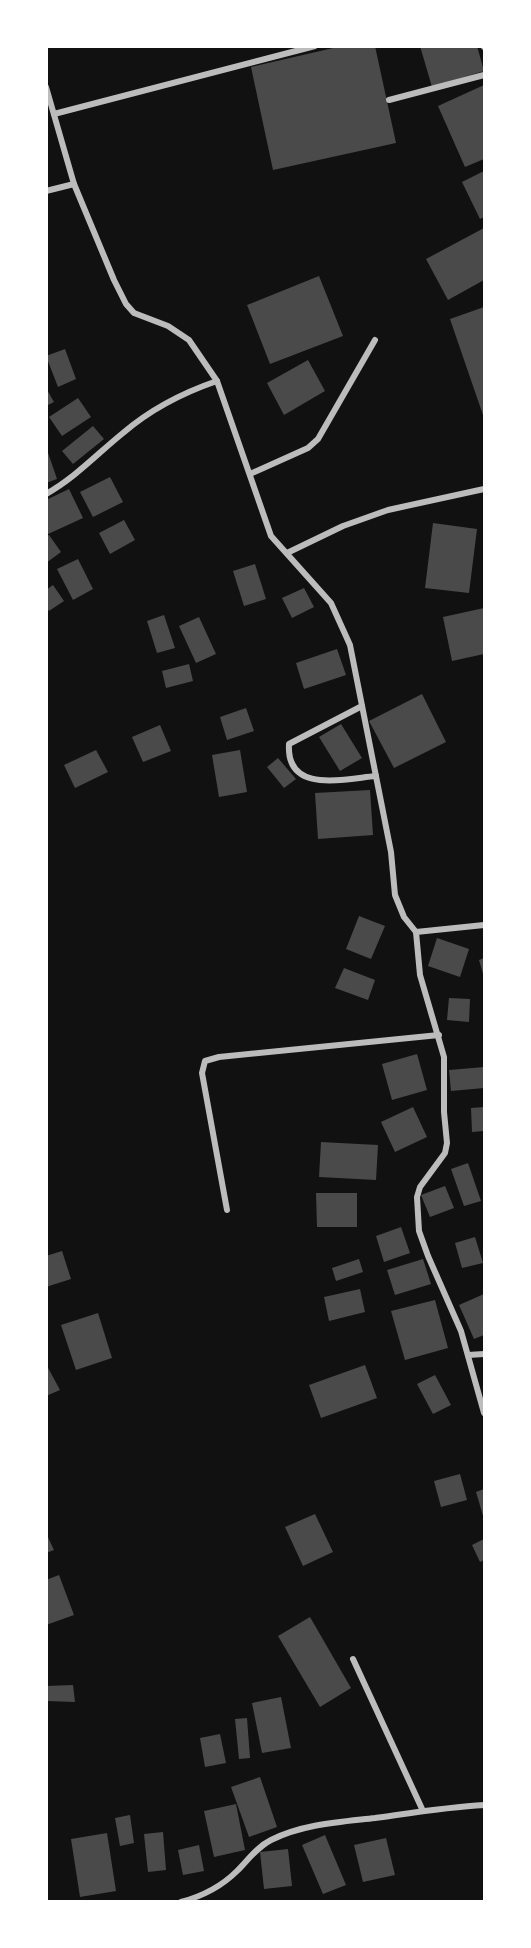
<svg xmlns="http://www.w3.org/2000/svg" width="531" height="1948" font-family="'Fira Sans',sans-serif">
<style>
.building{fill:#4a4a4a}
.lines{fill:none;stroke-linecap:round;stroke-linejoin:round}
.minor{stroke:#bcbcbc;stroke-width:6}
</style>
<rect width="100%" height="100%" fill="#111"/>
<g class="building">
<polygon points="342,46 375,46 396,143 273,170 251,67"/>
<polygon points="420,46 477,46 484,71 432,87"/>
<polygon points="484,85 484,159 465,167 438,106"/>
<polygon points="484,171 484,217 480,219 462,182"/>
<polygon points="484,228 484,280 448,300 426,259"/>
<polygon points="319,276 343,336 270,364 247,305"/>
<polygon points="484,307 484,418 450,319"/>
<polygon points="65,349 76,379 58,387 46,356"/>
<polygon points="308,360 325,391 284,415 267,383"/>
<polygon points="46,388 54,402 46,406"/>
<polygon points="78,398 91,417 62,436 49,417"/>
<polygon points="93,426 104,439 73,464 62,451"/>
<polygon points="46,447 57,479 46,483"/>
<polygon points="110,477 123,502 93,517 80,492"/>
<polygon points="69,489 83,518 46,535 46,500"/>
<polygon points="124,520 135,540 110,554 99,533"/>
<polygon points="433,523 477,529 469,593 425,588"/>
<polygon points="49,535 61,552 46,563 46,536"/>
<polygon points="78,559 93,589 73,600 57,569"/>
<polygon points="255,564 266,599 244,606 233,571"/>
<polygon points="53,585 64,601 49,611 46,607 46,590"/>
<polygon points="304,588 314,607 292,618 282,598"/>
<polygon points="484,608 484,654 452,661 443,617"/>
<polygon points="164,615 175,648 157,653 147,621"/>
<polygon points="199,617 216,654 196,663 179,626"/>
<polygon points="337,649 346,675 304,689 296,663"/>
<polygon points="189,664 193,681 166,688 162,671"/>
<polygon points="422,694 446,742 394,768 369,721"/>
<polygon points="246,708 254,731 227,740 220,717"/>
<polygon points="341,724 362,758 340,771 319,737"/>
<polygon points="160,725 171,751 143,762 132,737"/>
<polygon points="96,750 108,772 75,788 64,765"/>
<polygon points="240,750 247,792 219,797 212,755"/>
<polygon points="278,758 296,779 284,788 267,767"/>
<polygon points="370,790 373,835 318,839 315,793"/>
<polygon points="359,916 385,926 371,959 346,949"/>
<polygon points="437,938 469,949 460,977 428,966"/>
<polygon points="484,958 484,977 479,960"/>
<polygon points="344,968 375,980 368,1000 335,988"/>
<polygon points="449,998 470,999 469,1022 447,1020"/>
<polygon points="417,1054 427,1090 392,1100 382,1064"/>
<polygon points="484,1067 484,1088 451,1091 449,1070"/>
<polygon points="413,1107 427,1137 395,1152 381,1122"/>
<polygon points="484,1107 484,1131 472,1132 471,1108"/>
<polygon points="321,1142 378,1145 376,1180 319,1177"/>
<polygon points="468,1163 481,1201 464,1206 451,1169"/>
<polygon points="445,1186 454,1208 430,1217 421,1195"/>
<polygon points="316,1193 357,1193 357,1227 317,1227"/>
<polygon points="401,1227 410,1253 384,1262 376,1236"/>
<polygon points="475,1237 483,1263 462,1268 455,1243"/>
<polygon points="62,1251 71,1279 46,1287 46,1256"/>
<polygon points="359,1259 363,1272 336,1281 332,1268"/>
<polygon points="423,1259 431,1284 395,1295 387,1270"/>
<polygon points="360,1289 365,1312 329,1321 324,1297"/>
<polygon points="484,1294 484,1335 474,1339 459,1305"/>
<polygon points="435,1300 448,1348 405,1360 391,1311"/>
<polygon points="98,1313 112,1358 76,1370 61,1325"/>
<polygon points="46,1364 60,1390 46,1396"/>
<polygon points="365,1365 377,1398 321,1418 309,1385"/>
<polygon points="435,1375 451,1405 433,1414 417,1384"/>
<polygon points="460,1474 467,1500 441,1507 434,1481"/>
<polygon points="484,1489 484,1519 476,1492"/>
<polygon points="315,1514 333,1552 303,1566 285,1527"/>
<polygon points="46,1533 54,1550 46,1553"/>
<polygon points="484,1539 484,1560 480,1562 472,1545"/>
<polygon points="59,1575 74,1615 46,1625 46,1580"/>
<polygon points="310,1617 351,1688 320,1707 278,1636"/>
<polygon points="73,1685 75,1702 46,1701 46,1686"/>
<polygon points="281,1697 291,1748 262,1753 252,1703"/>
<polygon points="247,1718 250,1758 239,1759 235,1719"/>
<polygon points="220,1734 226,1763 205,1767 200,1738"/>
<polygon points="260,1777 277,1827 249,1837 231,1787"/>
<polygon points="236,1804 245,1850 214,1857 204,1811"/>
<polygon points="130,1815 134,1843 120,1846 115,1818"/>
<polygon points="163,1832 166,1870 148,1872 144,1834"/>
<polygon points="107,1833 116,1891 80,1897 71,1839"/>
<polygon points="325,1835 346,1885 323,1894 302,1845"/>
<polygon points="386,1838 395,1875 363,1882 354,1845"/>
<polygon points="199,1845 204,1871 183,1875 178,1850"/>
<polygon points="288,1849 292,1886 264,1889 260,1852"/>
</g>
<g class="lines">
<g class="minor">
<polyline points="484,46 484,47"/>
<polyline points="46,87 74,184 114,280 126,304 134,313 168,326 189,340 217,381 271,536 331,603 350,645 391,852 395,895 404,917 416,932 420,975 444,1057 444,1112 447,1143 445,1153 420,1187 417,1197 419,1231 428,1256 461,1331 484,1413"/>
<polyline points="389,100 484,75"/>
<polyline points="54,114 315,46"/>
<polyline points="46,191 74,184"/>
<polyline points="250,474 308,448 318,439 375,340"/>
<path d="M46,494C75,478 98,453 123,433C151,409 182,393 217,381"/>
<polyline points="287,553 343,526 388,510 484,489"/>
<path d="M362,706L289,744C286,794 343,779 376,776"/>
<polyline points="416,932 484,925"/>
<polyline points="227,1210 202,1073 205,1061 219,1057 439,1035"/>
<polyline points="468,1355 484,1354"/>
<polyline points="353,1659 423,1811"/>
<path d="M181,1902C203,1896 221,1887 237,1871C248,1860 257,1847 271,1840C303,1824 340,1822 375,1818C411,1813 448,1807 484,1805"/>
</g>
</g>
<rect width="531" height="1948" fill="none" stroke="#ffffff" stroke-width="96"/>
</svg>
